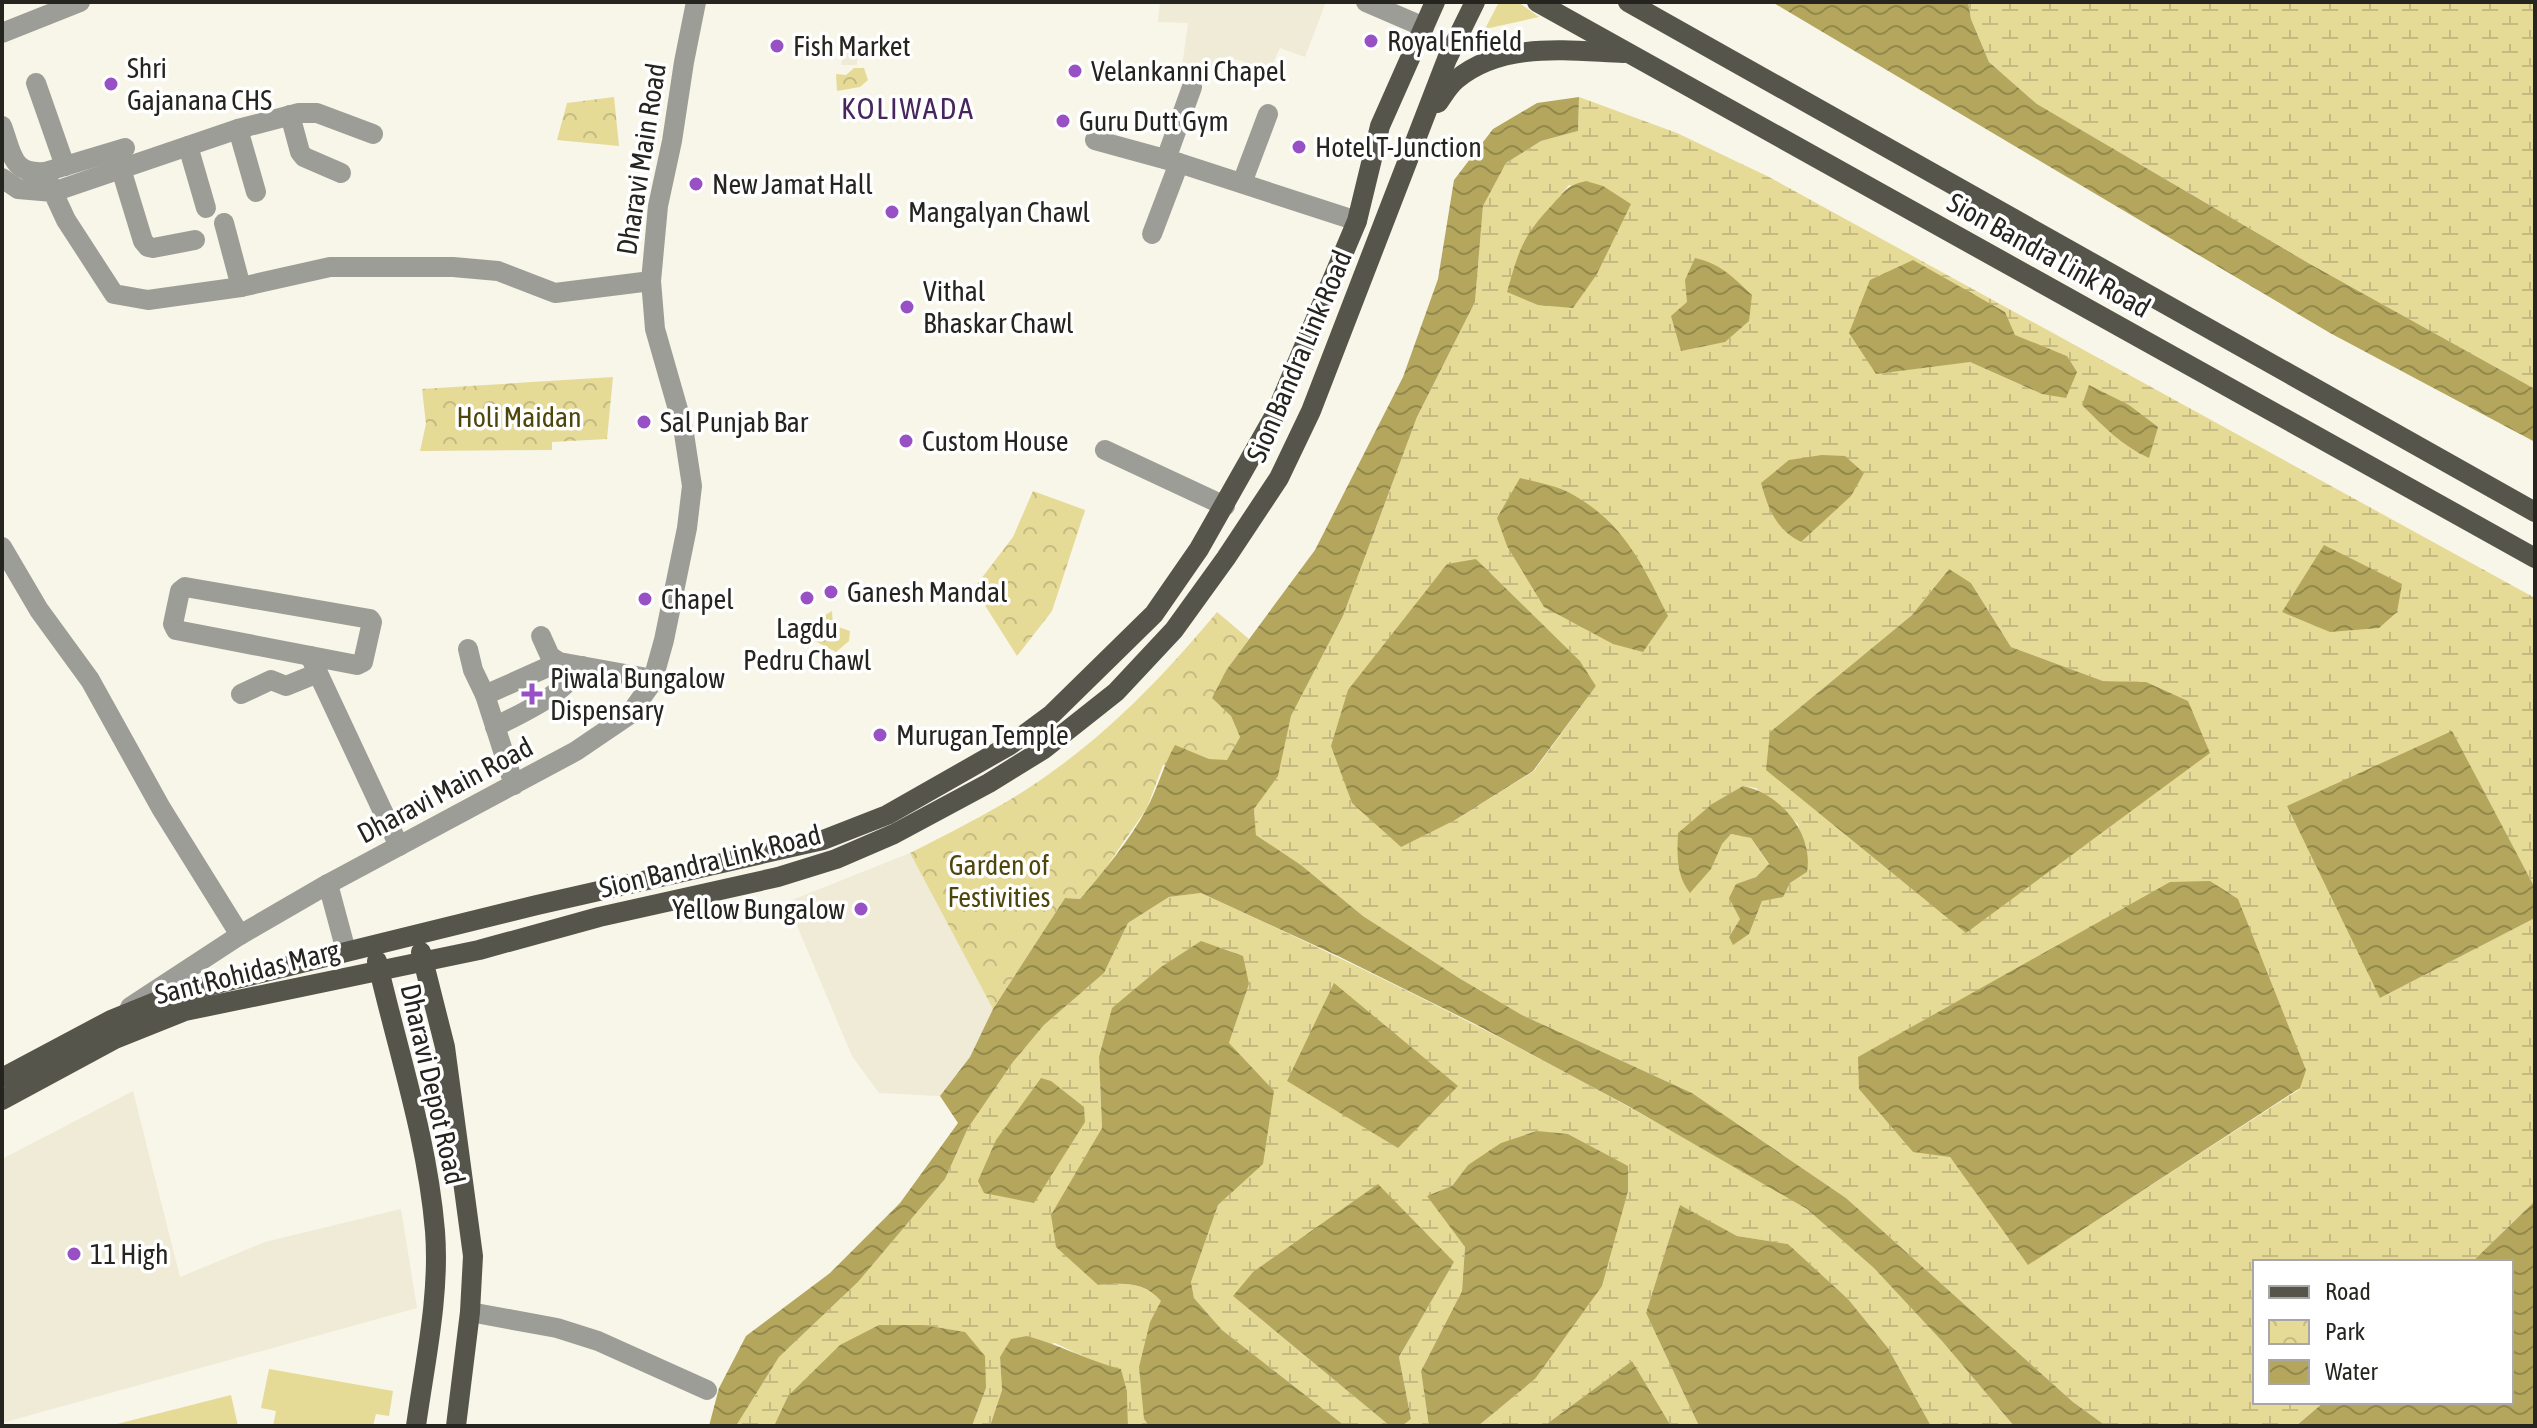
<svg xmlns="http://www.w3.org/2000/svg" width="2537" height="1428" font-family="'Asap Condensed',sans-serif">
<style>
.built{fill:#efebd6}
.green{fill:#e6da97}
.wetland{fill:url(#wetland-marsh);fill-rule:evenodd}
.park{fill:url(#park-crowns)}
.water{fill:url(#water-waves)}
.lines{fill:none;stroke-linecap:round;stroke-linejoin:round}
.street{stroke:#9d9d97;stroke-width:20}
.primary{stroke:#56554b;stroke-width:20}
.poi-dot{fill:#9751c5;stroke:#fff;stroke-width:3}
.labels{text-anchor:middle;stroke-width:7;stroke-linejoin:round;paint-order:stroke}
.poi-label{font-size:28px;fill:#25241f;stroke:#fff;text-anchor:start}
.street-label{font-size:28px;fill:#25241f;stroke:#fff}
.park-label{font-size:28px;fill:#4f460b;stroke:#fff}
.neighbourhood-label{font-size:30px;letter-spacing:2px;fill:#47255d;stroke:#fff}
</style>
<defs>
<pattern id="wetland-marsh" width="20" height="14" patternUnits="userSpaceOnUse" patternTransform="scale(2)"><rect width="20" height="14" fill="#e6da97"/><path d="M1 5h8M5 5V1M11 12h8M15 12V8" fill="none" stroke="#c5bb82"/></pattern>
<pattern id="park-crowns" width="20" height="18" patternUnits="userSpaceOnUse" patternTransform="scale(2)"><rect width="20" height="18" fill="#e6da97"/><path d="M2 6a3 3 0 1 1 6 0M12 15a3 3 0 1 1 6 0" fill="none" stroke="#c5bb82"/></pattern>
<pattern id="water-waves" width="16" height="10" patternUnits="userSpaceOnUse" patternTransform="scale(2)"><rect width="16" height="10" fill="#b4a75d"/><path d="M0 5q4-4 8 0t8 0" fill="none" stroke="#92884c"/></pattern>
</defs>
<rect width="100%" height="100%" fill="#f8f6e8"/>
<g class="built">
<polygon points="1160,2 1326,2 1305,57 1280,48 1265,81 1242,78 1244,61 1225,58 1221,74 1181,74 1188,23 1158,22"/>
<polygon points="846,42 870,45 867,59 857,59 857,65 841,65"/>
<polygon points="910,853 993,1009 970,1057 940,1096 879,1093 852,1056 787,902"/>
<polygon points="133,1091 180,1277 265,1242 401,1209 417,1308 2,1423 2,1159"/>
</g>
<g class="green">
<polygon points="1499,2 1518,2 1539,17 1485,29"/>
<polygon points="269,1369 393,1391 389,1416 376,1414 373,1426 273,1426 276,1411 261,1408"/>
<polygon points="231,1395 238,1426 109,1426"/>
</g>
<g class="wetland">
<polygon points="1968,2 2535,2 2535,389 2310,264 2037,104 1989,62 1971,19"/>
<path d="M1579,97L1677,133L1769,177L2535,598V888L2452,732L2380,998L2535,918V1201L2472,1262H2255V1402H2324L2296,1426H2106L2073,1402L1846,1198L1692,1093L1522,1015L1459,978L1363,916L1301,865L1256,835L1254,809L1277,776L1291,716L1343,616L1417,417L1475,302L1483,206L1506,163L1541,141L1578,131ZM1569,185L1630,204L1597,274L1554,203ZM1913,261L1956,286L2014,335L2067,356L2042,394L1970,362ZM1476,559L1580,661L1596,686L1534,771L1455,820ZM1948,570L1971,583L2011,647L2103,681L2146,682L1770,732L1912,615ZM1743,786L1756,788L1798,824L1807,872L1762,901L1749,934L1729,937L1740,919L1736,884L1756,877L1769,865L1751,838L1731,834L1722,844ZM2300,1089L2029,1264L1950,1157Z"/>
<path d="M1201,893C1360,966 1517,1043 1670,1130C1722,1160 1784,1188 1830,1227C1899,1284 1956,1358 2014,1426H1931L1888,1348L1848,1299L1788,1244L1737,1236L1680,1206L1646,1313L1699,1426H1671L1632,1361L1544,1426H1478L1535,1379L1627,1166L1568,1134L1468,1165L1452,1186L1465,1247L1462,1291L1421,1371L1429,1426H1402L1411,1419L1399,1357L1454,1262L1233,1296L1390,1426H1345L1222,1330L1194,1298L1191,1282L1218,1205L1232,1192L1229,1043L1249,984L1099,1057L1102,1128L1083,1162L1098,1285C1123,1283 1143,1281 1162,1302L1150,1322L1144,1419L1149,1426H1128L1127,1391L1121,1369L1094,1362L1055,1343L1000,1357L1002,1390L990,1426H972L986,1388L788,1396L774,1426H736L779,1357L858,1282L945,1179L968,1128L1013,1062L1044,1025L1104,973L1128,923L1169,897Z"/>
</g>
<g class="park">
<polygon points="854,68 864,68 868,80 860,87 837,91 836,74 846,75"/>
<polygon points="614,97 619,146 557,140 567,103"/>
<polygon points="613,377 607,439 552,442 552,450 420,451 426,424 422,389"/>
<polygon points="1033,491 1085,510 1052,611 1017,656 974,588 1013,537"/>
<polygon points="832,611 833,625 850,631 849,641 836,652 807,637 813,636 813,622"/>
<path d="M1217,612L1249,639L1227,669L1231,716L1240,737L1227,761L1209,759L1163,765L1147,808L1103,872L1080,899L1065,898L993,1009L910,853C957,829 1006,805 1049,774C1113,729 1167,672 1217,612Z"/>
</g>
<g class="water">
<polygon points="1772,2 1968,2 1971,19 1989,62 2037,104 2310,264 2535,389 2535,442 2330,333"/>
<path d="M1579,97L1578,131L1541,141L1506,163L1483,206L1475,302L1417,417L1343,616L1291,716L1278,776L1254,809L1256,835L1301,865L1363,916L1459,978L1522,1015L1692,1093L1846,1198L2073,1402L2106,1426H2014L1942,1341L1874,1268L1807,1209L1628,1106L1475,1024L1338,956L1201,893L1169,897L1128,923L1104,973L1044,1025L1013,1062L968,1128L945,1179L858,1282L779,1357L736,1426H709L719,1388L746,1336L830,1273L900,1203L958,1123L940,1096L970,1057L993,1009L1065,898L1080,899C1103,872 1130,840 1147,808C1158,788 1163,766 1175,745L1209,759L1227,760L1240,737L1231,716L1212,698L1227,669L1315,550L1403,377L1438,279L1454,180L1493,129L1537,103Z"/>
<path d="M1586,181L1603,186L1631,204L1597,274L1573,308L1538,305L1507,292C1519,250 1522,237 1552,205C1566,190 1566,186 1586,181Z"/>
<path d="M1695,258C1721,264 1733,277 1752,295L1749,321L1725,342L1681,351L1671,316L1687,302L1685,280Z"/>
<polygon points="1913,260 2005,312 2015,335 2067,356 2077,372 2066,398 2042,394 1970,362 1876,374 1849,333 1870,280"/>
<path d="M2089,385L2129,405L2158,427L2149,458C2122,446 2103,426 2082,405Z"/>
<path d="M1822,455L1845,456L1864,473L1851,496L1801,542C1776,530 1768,508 1761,483L1789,460Z"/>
<path d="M1520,478C1535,482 1554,485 1568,492C1623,521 1641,562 1668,616L1643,652L1613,644L1544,607L1507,546L1497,518Z"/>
<polygon points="2324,545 2402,584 2397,612 2379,628 2330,632 2282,612"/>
<polygon points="1476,559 1580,661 1596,686 1533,771 1455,820 1401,847 1352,803 1331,746 1348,690 1447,564"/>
<polygon points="1949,569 1971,583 2011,647 2103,681 2146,682 2188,701 2210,753 1966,933 1766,770 1770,732 1912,615"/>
<polygon points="2452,731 2535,888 2535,918 2380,998 2287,806"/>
<path d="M1743,786C1780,793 1814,834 1807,872L1790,883L1783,897L1762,901L1749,934L1733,945L1729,937L1740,919L1729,898L1736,884L1756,877L1769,864L1751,838L1731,834L1722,844L1711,869L1690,893C1676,876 1677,854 1678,833L1712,804Z"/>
<polygon points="2210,881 2238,899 2306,1070 2300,1088 2028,1265 1950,1157 1913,1152 1859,1089 1858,1057 2170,882"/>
<path d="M1201,941L1243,956L1249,984L1229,1043L1274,1091L1263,1164L1218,1205L1191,1282L1194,1298L1222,1330L1345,1426H1149L1144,1419L1139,1367L1150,1322L1161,1301C1143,1281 1123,1283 1098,1285L1056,1247L1051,1215L1102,1128L1099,1057L1112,1008L1161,967Z"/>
<polygon points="1334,983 1458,1086 1398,1148 1287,1081"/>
<polygon points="1041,1078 1051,1081 1084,1107 1085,1122 1034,1203 984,1193 978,1181 996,1140"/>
<polygon points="1537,1131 1568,1134 1628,1166 1628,1191 1602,1286 1535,1379 1478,1426 1429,1426 1421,1371 1462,1291 1465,1247 1427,1196 1452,1186 1468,1165 1501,1143"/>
<polygon points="1378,1184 1454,1262 1399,1357 1411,1419 1402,1426 1390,1426 1233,1296 1253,1272"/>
<polygon points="2535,1201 2535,1426 2296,1426 2324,1402 2511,1402 2511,1262 2472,1262"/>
<polygon points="1680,1205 1737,1236 1788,1244 1848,1299 1888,1348 1931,1426 1699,1426 1646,1313"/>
<polygon points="879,1325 923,1325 965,1332 985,1356 986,1388 972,1426 774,1426 788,1396 840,1345"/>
<path d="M1027,1336C1060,1345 1089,1361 1121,1369L1127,1391L1128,1426H990L1002,1390L1000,1357L1011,1339Z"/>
<polygon points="1632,1361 1671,1426 1544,1426"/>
</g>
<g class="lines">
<g class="street">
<polyline points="1366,2 1424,27"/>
<polyline points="2,33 80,2"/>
<polyline points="36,83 65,166"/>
<polyline points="290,115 300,152 304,157 341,173"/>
<path d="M2,126C12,152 11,175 45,172L125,148"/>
<polyline points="238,129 256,192"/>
<polyline points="1095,140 1179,163 1357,221"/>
<polyline points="188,146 206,208"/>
<polyline points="1166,159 1192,87"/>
<polyline points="121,169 143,241 148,247 153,248 195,240"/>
<polyline points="45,172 53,192 238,129 299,113 317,113 373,134"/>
<polyline points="2,178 18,189 53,192 66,220 114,294 148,300 241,287 330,267 453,267 498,271 555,293 651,281"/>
<polyline points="1242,183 1268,114"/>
<polyline points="224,223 241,287"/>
<polyline points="1152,234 1179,163"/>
<polyline points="1105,450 1225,506"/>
<polyline points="2,547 39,610 90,680 161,808 240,935"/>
<polygon points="185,587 370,619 372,622 363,662 357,665 176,630 173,624 180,591"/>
<polyline points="541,636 550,656 559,662 653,679"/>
<polyline points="468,649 473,670 485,695 514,785"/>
<polyline points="310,656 399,846"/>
<polyline points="241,694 271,680 286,686 318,673"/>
<polyline points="485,695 559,662"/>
<path d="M495,727C527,710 560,697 582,666"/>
<polyline points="328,884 346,951"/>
<polyline points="130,1007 240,935 328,884 576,751 629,715 652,683 664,640 687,528 692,486 683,427 655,329 651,281 658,206 672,141 684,62 696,2"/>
<polyline points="470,1312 557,1328 598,1341 707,1390"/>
</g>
<g class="primary">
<polyline points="1537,2 2535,558"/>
<polyline points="1628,2 2535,512"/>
<path d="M1438,103C1443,96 1449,85 1457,79C1504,41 1568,51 1624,53"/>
<polyline points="421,952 445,1047 473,1256 470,1312 456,1426"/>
<path d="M377,961C398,1052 427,1137 435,1231C440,1295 425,1362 416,1426"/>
<polyline points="2,1078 111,1020 175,994 537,905 823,840 887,815 1010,745 1052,714 1154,614 1199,549 1276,413 1357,221 1380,126 1435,2"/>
<polyline points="2,1100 115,1039 185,1011 479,950 599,917 778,877 836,859 894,834 989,783 1044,749 1116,692 1174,630 1226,558 1279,478 1311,411 1447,59 1475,2"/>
</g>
</g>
<g class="poi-dot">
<circle cx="1371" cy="41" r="8"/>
<circle cx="777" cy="46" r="8"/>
<circle cx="1075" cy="71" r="8"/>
<circle cx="111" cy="84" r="8"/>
<circle cx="1063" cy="121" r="8"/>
<circle cx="1299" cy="147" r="8"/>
<circle cx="696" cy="184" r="8"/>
<circle cx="892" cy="212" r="8"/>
<circle cx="907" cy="307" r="8"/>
<circle cx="644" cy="422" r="8"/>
<circle cx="906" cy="441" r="8"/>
<circle cx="831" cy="592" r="8"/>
<circle cx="807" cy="598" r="8"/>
<circle cx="645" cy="599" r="8"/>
<path d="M528 682h8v8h8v8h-8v8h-8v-8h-8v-8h8z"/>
<circle cx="880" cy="735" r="8"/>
<circle cx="861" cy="909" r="8"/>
<circle cx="74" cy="1254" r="8"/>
</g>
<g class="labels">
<g class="poi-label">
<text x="1387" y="51">Royal Enfield</text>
<text x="793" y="56">Fish Market</text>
<text x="127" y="78">Shri<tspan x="127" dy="32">Gajanana CHS</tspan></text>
<text x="1091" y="81">Velankanni Chapel</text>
<text x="1079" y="131">Guru Dutt Gym</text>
<text x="1315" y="157">Hotel T-Junction</text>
<text x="712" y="194">New Jamat Hall</text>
<text x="908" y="222">Mangalyan Chawl</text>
<text x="923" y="301">Vithal<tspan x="923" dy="32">Bhaskar Chawl</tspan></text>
<text x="660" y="432">Sal Punjab Bar</text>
<text x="922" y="451">Custom House</text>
<text x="847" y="602">Ganesh Mandal</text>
<text x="661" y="609">Chapel</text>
<text x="807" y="638" text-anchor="middle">Lagdu<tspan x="807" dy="32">Pedru Chawl</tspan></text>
<text x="550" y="688">Piwala Bungalow<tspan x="550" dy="32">Dispensary</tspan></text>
<text x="896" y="745">Murugan Temple</text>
<text x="845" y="919" text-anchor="end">Yellow Bungalow</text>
<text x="90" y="1264">11 High</text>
</g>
<g class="street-label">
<text transform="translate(641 159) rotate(-81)" y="10">Dharavi Main Road</text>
<text transform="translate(2049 255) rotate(29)" y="10">Sion Bandra Link Road</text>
<text transform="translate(1299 356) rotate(-67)" y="10">Sion Bandra Link Road</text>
<text transform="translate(445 790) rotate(-28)" y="10">Dharavi Main Road</text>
<text transform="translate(710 861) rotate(-14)" y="10">Sion Bandra Link Road</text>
<text transform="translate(247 972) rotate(-14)" y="10">Sant Rohidas Marg</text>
<text transform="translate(433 1084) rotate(77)" y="10">Dharavi Depot Road</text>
</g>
<g class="park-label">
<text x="519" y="427">Holi Maidan</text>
<text x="999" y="875">Garden of<tspan x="999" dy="32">Festivities</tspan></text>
</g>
<g class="neighbourhood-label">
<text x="908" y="119">KOLIWADA</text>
</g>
</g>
<rect width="2537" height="1428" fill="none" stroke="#25241f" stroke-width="8"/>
<rect x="2253" y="1260" width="260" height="144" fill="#ffffff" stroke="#a8a7a5" stroke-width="2"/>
<rect x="2269" y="1286" width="40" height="12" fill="#56554b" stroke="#a8a7a5" stroke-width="2"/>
<text x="2325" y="1300" font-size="24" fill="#25241f">Road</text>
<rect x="2269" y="1320" width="40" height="24" fill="url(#park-crowns)" stroke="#a8a7a5" stroke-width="2"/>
<text x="2325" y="1340" font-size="24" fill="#25241f">Park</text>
<rect x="2269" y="1360" width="40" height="24" fill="url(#water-waves)" stroke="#a8a7a5" stroke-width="2"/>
<text x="2325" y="1380" font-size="24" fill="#25241f">Water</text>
</svg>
